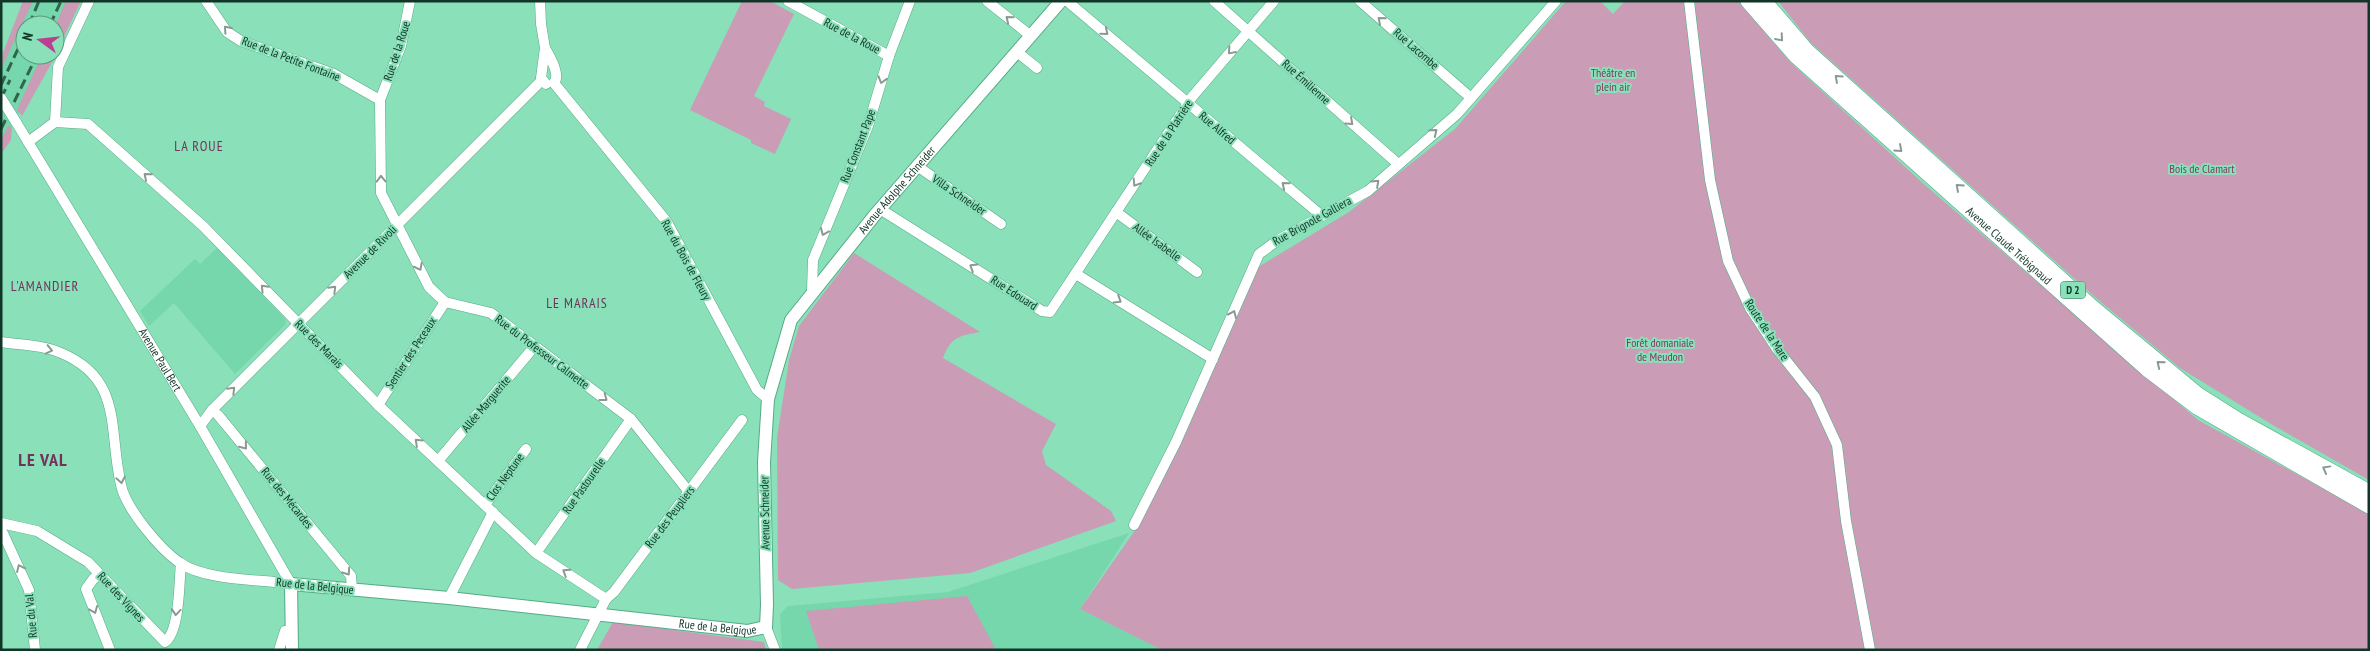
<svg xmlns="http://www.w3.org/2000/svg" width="2370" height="651" font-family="'PT Sans Narrow',sans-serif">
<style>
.built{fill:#76d6ac}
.green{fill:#ca9cb6}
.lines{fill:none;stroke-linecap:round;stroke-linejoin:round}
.minor-casing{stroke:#54ab86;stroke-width:11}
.tertiary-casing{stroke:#54ab86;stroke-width:14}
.primary-casing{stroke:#54ab86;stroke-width:16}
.minor{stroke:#fff;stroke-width:10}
.tertiary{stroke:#fff;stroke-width:12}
.primary{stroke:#fff;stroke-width:15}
.rail{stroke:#31634e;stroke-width:3;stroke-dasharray:10 5;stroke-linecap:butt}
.minor-bridge-casing{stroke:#54ab86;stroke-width:11;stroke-linecap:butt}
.minor-bridge{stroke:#fff;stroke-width:10}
.oneway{stroke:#889a93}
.labels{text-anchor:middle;stroke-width:4;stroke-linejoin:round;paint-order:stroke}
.shield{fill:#89e0b9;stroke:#356953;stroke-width:1}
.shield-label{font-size:11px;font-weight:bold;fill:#113627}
.street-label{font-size:12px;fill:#113627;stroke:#89e0b9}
.park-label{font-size:12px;fill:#803b66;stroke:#89e0b9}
.neighbourhood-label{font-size:14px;letter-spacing:1px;fill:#71335a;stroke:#89e0b9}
.district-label{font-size:18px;font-weight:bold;letter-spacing:1px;fill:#71335a;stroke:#89e0b9}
</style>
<rect width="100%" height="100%" fill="#89e0b9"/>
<g class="built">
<polygon points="31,1 69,1 55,33 55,25 25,25 25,55 45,55 12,128 1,146 1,66"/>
<polygon points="217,248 286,320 285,325 235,374 174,303 149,326 140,311 195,259 200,264"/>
<polygon points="1129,533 1080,609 1162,650 782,650 780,614 788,606 948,592"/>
</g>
<g class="green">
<polygon points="23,1 33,1 1,69 1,58"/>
<polygon points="66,1 81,1 51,64 22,116 17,110 42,55 55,55 55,26"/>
<polygon points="742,1 770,1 794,14 754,96 765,102 764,106 791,119 775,154 751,143 751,140 690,110"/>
<polygon points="1566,1 1600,1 1613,14 1625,1 1738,1 1791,63 1926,186 2198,420 2369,514 2369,650 1162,650 1080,609 1138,526 1197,408 1255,269 1349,212 1455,129"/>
<polygon points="1778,1 2369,1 2369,480 2271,424 2180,368 2095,297 1810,42"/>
<polygon points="9,125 12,129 11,140 1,154 1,139"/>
<path d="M854,253L980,332C958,336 951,337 943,358L1056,424L1042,451L1046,465L1111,511L1116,521L970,573L792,589L778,580L777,438L789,360L799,326Z"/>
<polygon points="967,596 996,650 819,650 806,611"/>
<polygon points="613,622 764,642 766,650 597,650"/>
</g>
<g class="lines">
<defs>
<g id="minor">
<polyline points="206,1 227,32 241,41 334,74 380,100 381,193 429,287 445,302 491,313 631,419 689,492"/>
<polyline points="540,1 541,24 545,48 541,78 546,84"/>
<polyline points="788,1 889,56"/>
<polyline points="987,1 1031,36"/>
<polyline points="1067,1 1322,216"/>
<polyline points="1214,1 1397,163"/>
<polyline points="1360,1 1471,98"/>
<polyline points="1689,1 1710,180 1728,261 1750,308 1777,349 1815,397 1837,445 1846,521 1870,650"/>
<path d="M545,48C550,57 561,75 554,83"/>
<polyline points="1017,52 1037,68"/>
<polyline points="554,83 667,222 757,390 768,399"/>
<polyline points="380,100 401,46 410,1"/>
<path id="s1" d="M16,122L200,426L291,584"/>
<polyline points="55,122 58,67 89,1"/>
<polyline points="28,142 55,122 88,124 203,226 378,405 536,553 606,599"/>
<polyline points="917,166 1001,224"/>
<polyline points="880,209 1042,311 1050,312 1192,97 1274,1"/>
<polyline points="1116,212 1197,272"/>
<polyline points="1076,274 1213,359"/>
<polyline points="812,291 813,260 868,126 889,56 910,1"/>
<path d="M1,342C21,345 43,345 61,353C124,379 108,431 121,485C126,509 160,549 180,563C207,581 259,579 291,584"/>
<polyline points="378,405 445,302"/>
<polyline points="212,410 218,415 351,576 352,590"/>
<polyline points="200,426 212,410 542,80"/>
<polyline points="438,461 534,347"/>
<polyline points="485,505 526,449"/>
<path d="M1,523L37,531L88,562L165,642C180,631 179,582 181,563"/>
<polyline points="1134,525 1176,442 1259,254 1278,240 1368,191 1457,114 1556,1"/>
<polyline points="1,529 29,590 35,650"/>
<polyline points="536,553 631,419"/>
<polyline points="100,576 94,578 86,589 110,650"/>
<polyline points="449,598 493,512"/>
<polyline points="766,627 775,650"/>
<polyline points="279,650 285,631 291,631"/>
<polyline points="580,650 606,599 614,592 742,420"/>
</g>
<g id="tertiary">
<path id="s2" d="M292,650L291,584L449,598L747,631L766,627L767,605L764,462L768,399L791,320L874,216L1061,1"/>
</g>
<g id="primary">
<path id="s3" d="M1748,1L1797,57L2147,369L2197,407L2369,506"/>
<polyline points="1764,1 1806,50 2092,307 2197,394 2238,420 2369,492"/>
</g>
</defs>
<use href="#minor" class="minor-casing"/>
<use href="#tertiary" class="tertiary-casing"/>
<use href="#primary" class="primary-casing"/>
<use href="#minor" class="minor"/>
<use href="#tertiary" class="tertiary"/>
<use href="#primary" class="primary"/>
<g class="rail">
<polyline points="29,25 39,1"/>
<polyline points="50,25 61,1"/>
<polyline points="1,85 25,34"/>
<polyline points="1,98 10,80"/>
<polyline points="1,129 37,55"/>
</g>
<defs>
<polyline id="minor-bridge" points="1,98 16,122"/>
</defs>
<use href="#minor-bridge" class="minor-bridge-casing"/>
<use href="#minor-bridge" class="minor-bridge"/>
</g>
<defs><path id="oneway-chevron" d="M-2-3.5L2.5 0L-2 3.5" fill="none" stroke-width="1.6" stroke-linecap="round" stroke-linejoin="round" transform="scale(1.25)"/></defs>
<g class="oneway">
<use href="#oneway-chevron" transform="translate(1009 19) rotate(-141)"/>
<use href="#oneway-chevron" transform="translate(1381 20) rotate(-139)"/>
<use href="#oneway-chevron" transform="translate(227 29) rotate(-132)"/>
<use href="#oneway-chevron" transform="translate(1105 32) rotate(40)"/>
<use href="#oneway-chevron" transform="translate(1780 38) rotate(49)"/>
<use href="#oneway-chevron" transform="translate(1231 51) rotate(131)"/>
<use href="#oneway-chevron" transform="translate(1838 78) rotate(-138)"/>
<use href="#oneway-chevron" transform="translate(882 80) rotate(107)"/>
<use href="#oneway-chevron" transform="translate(1350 122) rotate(42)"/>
<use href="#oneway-chevron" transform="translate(1434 132) rotate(-39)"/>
<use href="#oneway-chevron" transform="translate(1899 149) rotate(42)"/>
<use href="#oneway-chevron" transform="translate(147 176) rotate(-139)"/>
<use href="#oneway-chevron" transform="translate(381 179) rotate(-91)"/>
<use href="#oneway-chevron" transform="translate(1136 183) rotate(123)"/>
<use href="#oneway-chevron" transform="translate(1376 183) rotate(-43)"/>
<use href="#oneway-chevron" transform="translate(1285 185) rotate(-140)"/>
<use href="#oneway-chevron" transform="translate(1959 187) rotate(-138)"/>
<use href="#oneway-chevron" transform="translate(824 232) rotate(113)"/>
<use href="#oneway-chevron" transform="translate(419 267) rotate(63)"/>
<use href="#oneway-chevron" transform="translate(973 267) rotate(-148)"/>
<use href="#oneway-chevron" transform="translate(264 288) rotate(-134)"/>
<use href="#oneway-chevron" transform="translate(333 289) rotate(-45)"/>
<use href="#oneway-chevron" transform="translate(1118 300) rotate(32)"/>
<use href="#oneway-chevron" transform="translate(1233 314) rotate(-66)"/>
<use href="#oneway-chevron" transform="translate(49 350) rotate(13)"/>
<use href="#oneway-chevron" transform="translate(2160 364) rotate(-141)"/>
<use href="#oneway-chevron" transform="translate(232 390) rotate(-45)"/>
<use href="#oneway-chevron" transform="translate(604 398) rotate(37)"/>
<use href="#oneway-chevron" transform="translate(418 442) rotate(-137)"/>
<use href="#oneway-chevron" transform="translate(244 446) rotate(51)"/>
<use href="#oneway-chevron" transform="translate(2326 469) rotate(-151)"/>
<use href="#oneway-chevron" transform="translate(121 480) rotate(80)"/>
<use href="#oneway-chevron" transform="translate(20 568) rotate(-115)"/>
<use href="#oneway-chevron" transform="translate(347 572) rotate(55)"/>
<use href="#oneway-chevron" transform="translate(566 572) rotate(-147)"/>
<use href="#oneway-chevron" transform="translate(94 610) rotate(68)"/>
<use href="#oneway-chevron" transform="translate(176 612) rotate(95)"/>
</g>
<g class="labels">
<rect class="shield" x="2060.5" y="281.5" width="25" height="17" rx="4"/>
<g class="shield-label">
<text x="2073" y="294">D 2</text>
</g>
<g class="street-label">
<text transform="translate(852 36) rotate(28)" y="4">Rue de la Roue</text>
<text transform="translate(1416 49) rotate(41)" y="4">Rue Lacombe</text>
<text transform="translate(397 51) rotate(-72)" y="4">Rue de la Roue</text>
<text transform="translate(291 59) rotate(21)" y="4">Rue de la Petite Fontaine</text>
<text transform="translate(1306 82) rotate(42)" y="4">Rue Émilienne</text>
<text transform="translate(1217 128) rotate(40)" y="4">Rue Alfred</text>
<text transform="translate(1169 133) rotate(-57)" y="4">Rue de la Platrière</text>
<text transform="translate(858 146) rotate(-69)" y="4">Rue Constant Pape</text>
<text dy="4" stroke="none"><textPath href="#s2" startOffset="1022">Avenue Adolphe Schneider</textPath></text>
<text transform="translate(959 195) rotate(34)" y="4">Villa Schneider</text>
<text transform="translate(1312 221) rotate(-29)" y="4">Rue Brignole Galliera</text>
<text transform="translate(1157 242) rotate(36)" y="4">Allée Isabelle</text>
<text dy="4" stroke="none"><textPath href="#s3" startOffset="358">Avenue Claude Trébignaud</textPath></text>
<text transform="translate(370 252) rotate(-45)" y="4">Avenue de Rivoli</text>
<text transform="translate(686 260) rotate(61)" y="4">Rue du Bois de Fleury</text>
<text transform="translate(1014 293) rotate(33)" y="4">Rue Edouard</text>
<text transform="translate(1767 330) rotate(57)" y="4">Route de la Mare</text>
<text transform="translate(319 344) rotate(45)" y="4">Rue des Marais</text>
<text transform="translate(542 352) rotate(37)" y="4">Rue du Professeur Calmette</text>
<text transform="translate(411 353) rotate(-57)" y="4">Sentier des Peceaux</text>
<text dy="4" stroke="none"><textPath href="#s1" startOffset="278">Avenue Paul Bert</textPath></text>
<text transform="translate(486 404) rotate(-50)" y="4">Allée Marguerite</text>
<text transform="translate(505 477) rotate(-54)" y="4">Clos Neptune</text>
<text transform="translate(584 486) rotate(-55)" y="4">Rue Pastourelle</text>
<text transform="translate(287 498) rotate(51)" y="4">Rue des Mécardes</text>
<text transform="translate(765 513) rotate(-91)" y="4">Avenue Schneider</text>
<text transform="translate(670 517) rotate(-53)" y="4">Rue des Peupliers</text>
<text transform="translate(315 586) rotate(6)" y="4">Rue de la Belgique</text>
<text transform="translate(121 597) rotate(47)" y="4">Rue des Vignes</text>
<text transform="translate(31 616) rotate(-95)" y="4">Rue du Val</text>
<text dy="4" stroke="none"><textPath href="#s2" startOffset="495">Rue de la Belgique</textPath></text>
</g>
<g class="park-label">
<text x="1613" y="77">Théâtre en<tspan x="1613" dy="14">plein air</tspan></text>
<text x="2202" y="173">Bois de Clamart</text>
<text x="1660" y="347">Forêt domaniale<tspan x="1660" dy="14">de Meudon</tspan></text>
</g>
<g class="neighbourhood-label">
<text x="199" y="151">LA ROUE</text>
<text x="45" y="291">L'AMANDIER</text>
<text x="577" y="308">LE MARAIS</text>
</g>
<g class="district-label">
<text x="43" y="466">LE VAL</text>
</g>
</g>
<rect width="2370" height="651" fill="none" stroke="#113627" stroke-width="5"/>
<g transform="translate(40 40) rotate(285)"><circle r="24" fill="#89e0b9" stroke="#599c7f"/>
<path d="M0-4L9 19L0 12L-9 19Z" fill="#bb4091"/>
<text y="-8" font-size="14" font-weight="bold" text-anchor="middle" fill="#113627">N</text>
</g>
</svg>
